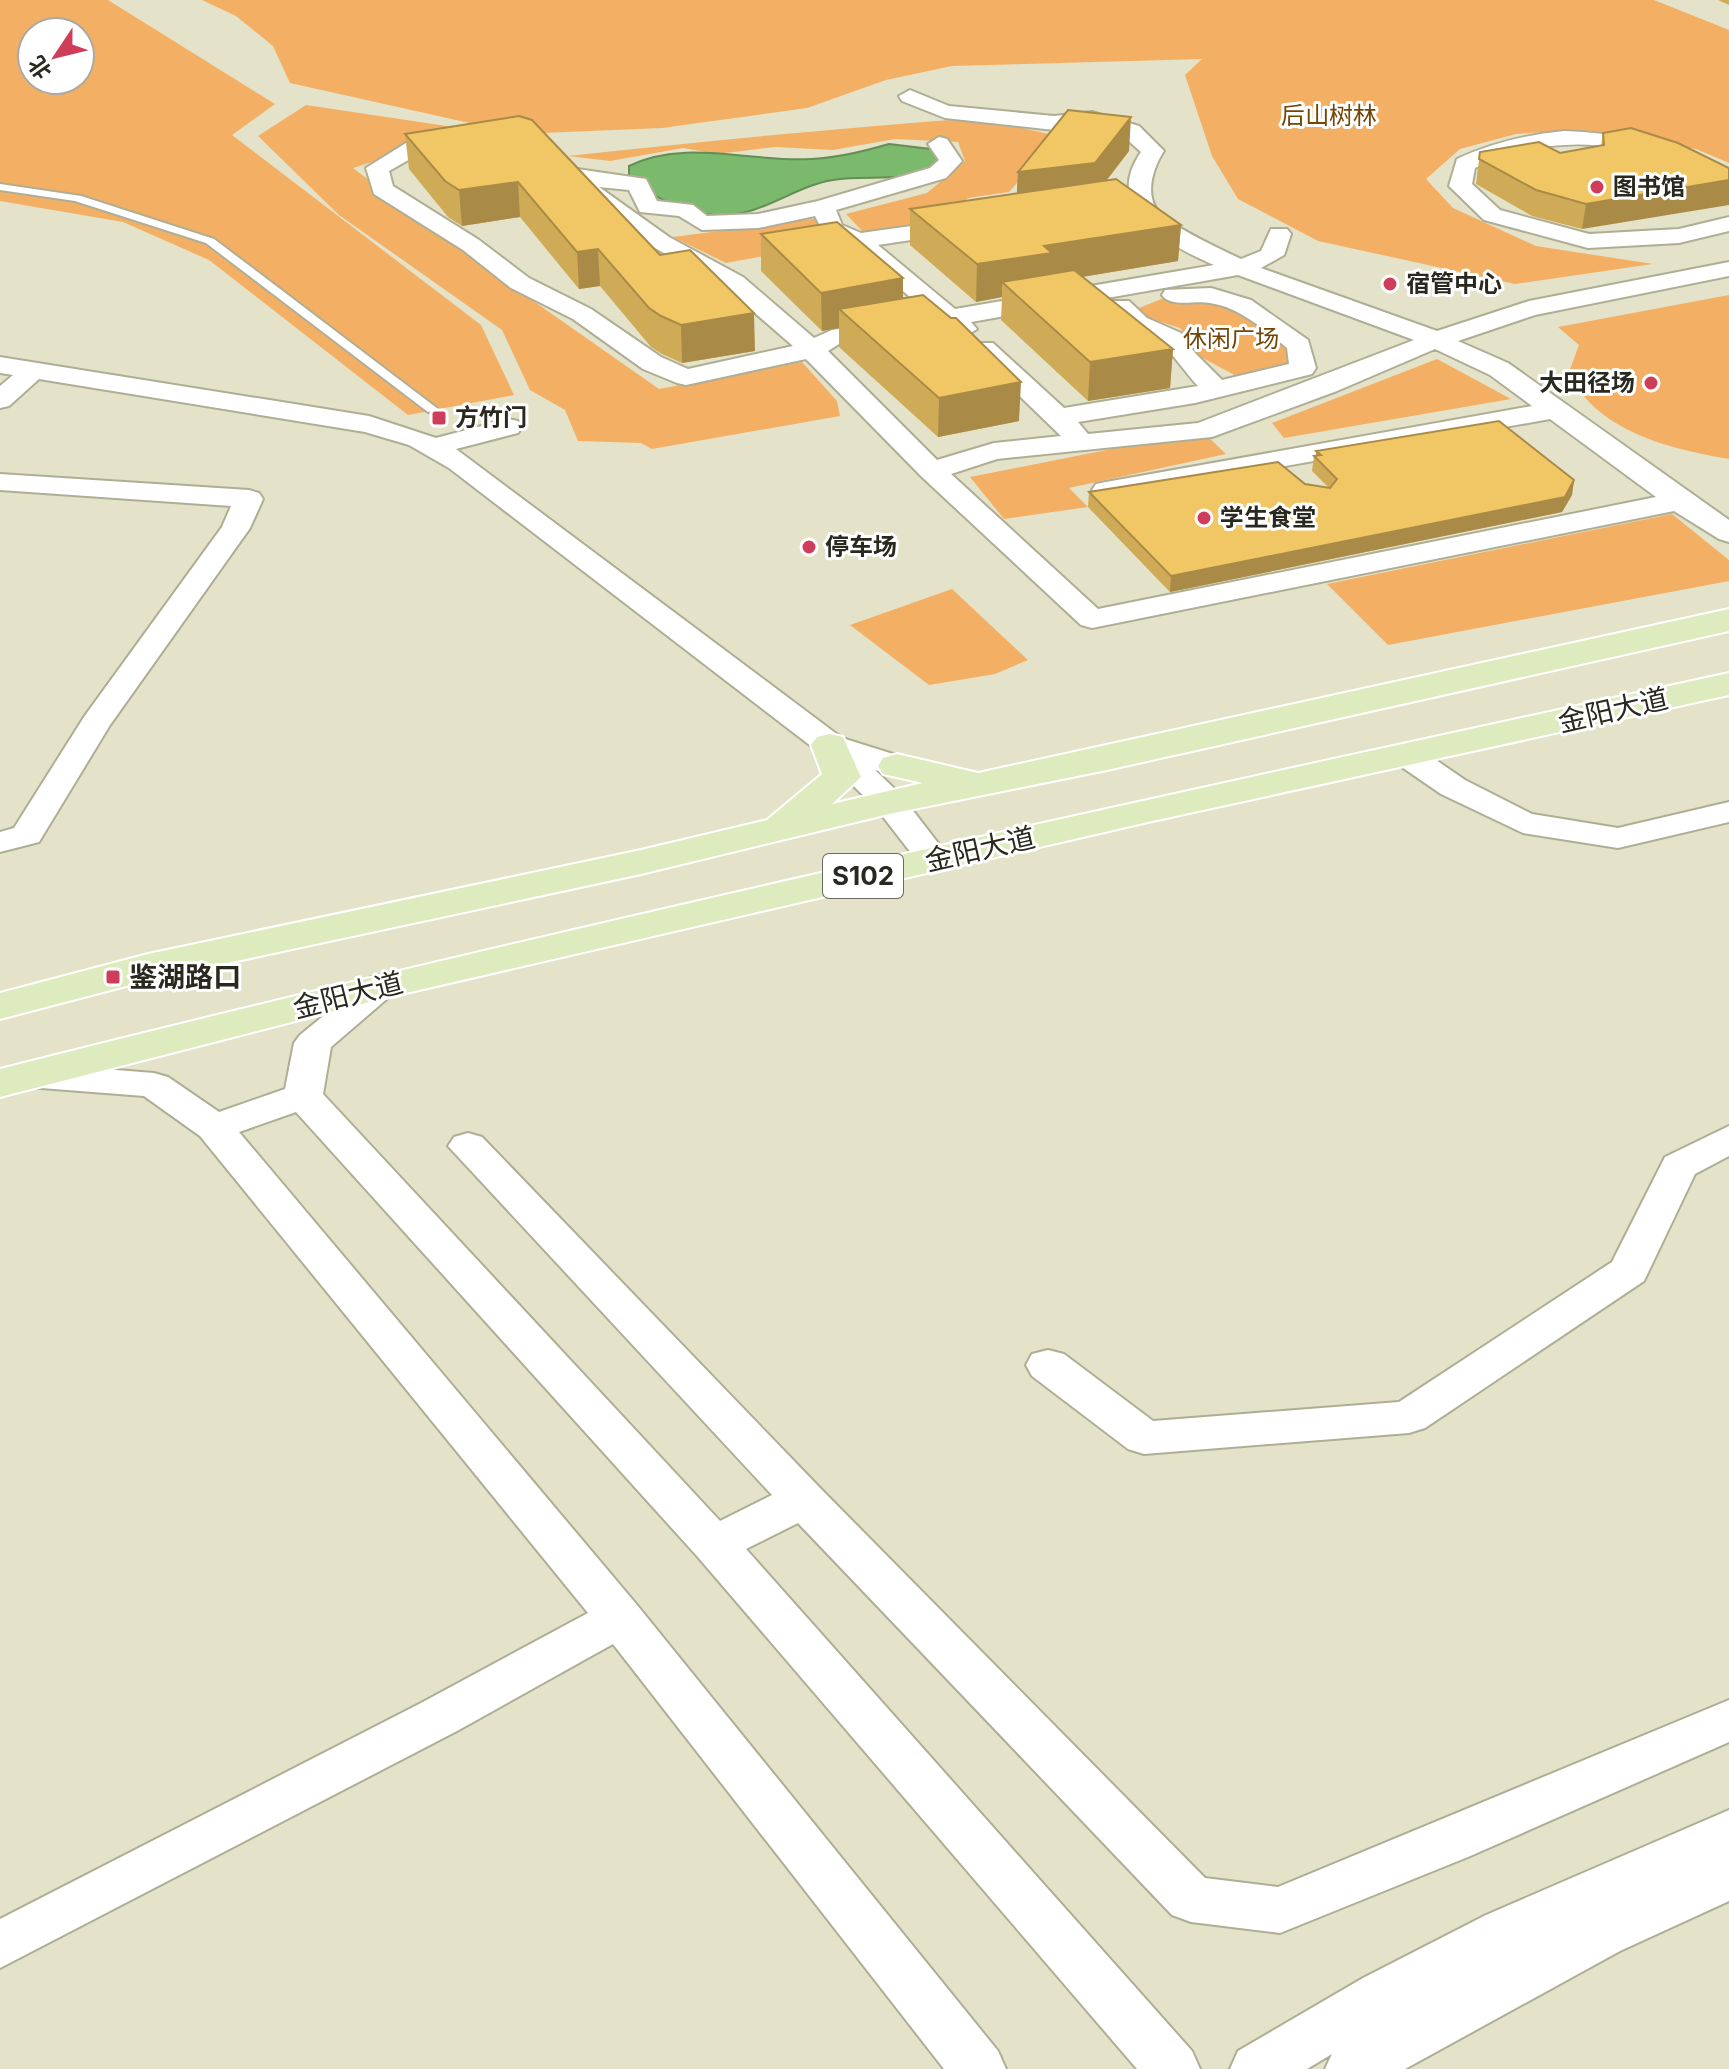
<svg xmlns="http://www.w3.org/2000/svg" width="1729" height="2069" font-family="Inter,'Noto Sans SC',sans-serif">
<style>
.green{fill:#f3b065;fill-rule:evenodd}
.water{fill:#7bb96c;stroke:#638e55;stroke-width:2}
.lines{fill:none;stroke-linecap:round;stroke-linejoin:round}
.lane-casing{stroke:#afae95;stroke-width:4}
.street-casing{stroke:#afae95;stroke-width:4}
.primary-casing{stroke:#fff;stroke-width:4}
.lane{fill:#fff;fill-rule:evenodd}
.street{fill:#fff;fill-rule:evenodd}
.primary{fill:#deebbf;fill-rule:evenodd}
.wall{fill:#cfaa57}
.shaded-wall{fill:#a98b47}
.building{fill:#f1c665;stroke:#a98b47;stroke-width:2}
.poi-dot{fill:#ce3e5b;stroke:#fff;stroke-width:3}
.labels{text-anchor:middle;stroke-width:6;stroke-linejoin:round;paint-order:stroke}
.far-park-label{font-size:24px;fill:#734606;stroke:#fff}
.far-poi-label{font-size:24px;font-weight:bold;fill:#2a2920;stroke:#fff;text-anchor:start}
.shield{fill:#fff;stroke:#6a6963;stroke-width:2}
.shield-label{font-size:26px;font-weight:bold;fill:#2a2920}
.street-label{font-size:28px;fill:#2a2920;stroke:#fff}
.poi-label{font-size:28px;font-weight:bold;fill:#2a2920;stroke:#fff;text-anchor:start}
</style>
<rect width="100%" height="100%" fill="#e4e2c8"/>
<g class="green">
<path d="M0,0H108L275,104L232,135L481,325L514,395L408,415L209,260L123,222L0,201ZM32,32H80V80H32Z"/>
<polygon points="202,0 1654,0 1729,30 1729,163 1696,149 1572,130 1516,134 1460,149 1426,179 1453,208 1536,246 1653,264 1515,284 1318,241 1238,199 1212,156 1185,75 1202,59 952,66 886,80 807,108 662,128 519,134 290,83 273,46 236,16"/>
<polygon points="306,105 473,130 353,168 462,251 659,389 802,362 837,401 840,416 652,449 641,443 578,441 565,410 530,390 502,330 339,215 258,136"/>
<path d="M977,118L1058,136L1009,192L968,198L940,224L866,235L846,214L927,193L965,161L958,142L895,139L833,150L775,147L717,154L683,148L610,161L568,156C704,141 841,128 977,118Z"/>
<polygon points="820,218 844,241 726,263 673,237"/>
<path d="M1729,295V459C1670,449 1595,431 1569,372L1579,345L1558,327Z"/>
<polygon points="1169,296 1234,307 1289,349 1290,361 1281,371 1242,379 1199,356 1180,328 1129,312"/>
<polygon points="1437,359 1511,399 1284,438 1272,423"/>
<polygon points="1202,431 1226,454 1069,488 1088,507 1004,519 970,477"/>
<polygon points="1672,514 1729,560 1729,581 1388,645 1327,584"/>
<polygon points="952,589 1028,660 995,674 929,685 850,625"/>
</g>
<path class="water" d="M889,144L939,150L944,159C913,187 871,173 833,180C808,184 787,197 764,206C716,227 664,209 629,175V166C685,138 752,163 811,159C837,158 865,151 889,144Z"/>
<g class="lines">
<defs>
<polygon id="lane" points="0,184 81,196 214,239 438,409 428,412 206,243 75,201 0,190"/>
<g id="street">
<path d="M910,90L949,106L1054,116L1092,112L1139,126L1164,151C1154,166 1144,193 1158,211C1170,226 1222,250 1241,259L1261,251L1271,229H1287L1291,234L1284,255L1261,268L1437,331L1529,301L1729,262V276L1535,315L1458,341L1508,363L1729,520V542L1719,539L1674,511L1092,628L1081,625L922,477L806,359L686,385L677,383L643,369L573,319L511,288L463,250L374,194L366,168L406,143L466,139L469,144L466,149L419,154L389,171L393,186L479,240L529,278L591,309L661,357L688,369L793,346L725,287L653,247L620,220L587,201L567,178L569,171L577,169L646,179L657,201L693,205L707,216L758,214L818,201L930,168L939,160L928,144L939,137L947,139L962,161L946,178L836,210L842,225L861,233L962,219L970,221L974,226L970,231L878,245L955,309L1214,265C1168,245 1101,210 1141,152L1123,136L1091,126L1054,130L945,118L902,101L899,96ZM599,187L629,190L640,212L679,216L702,230L758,228L815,216L824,234L850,246L930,314L832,330L814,338L743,277L669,237ZM1238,275L1414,340L1198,423L1088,434L1078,422L1195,403L1312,374L1316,368L1308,340L1251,300L1211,288L1165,290L1162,295C1171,308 1195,300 1210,303C1239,307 1265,330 1287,348L1289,364L1222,380L1195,353L1181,333L1147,318L1129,301H1111L1107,306C1122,327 1141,329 1160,342C1167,346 1189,377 1198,386L1064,408L993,343H975L971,348L975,353L1061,436L994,443L937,460L828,351L839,344L945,326L964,337L977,329L971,322ZM1435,349L1490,375L1532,406L1106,482L1096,484L1092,490L1096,496L1106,498L1550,419L1656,497L1098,609L951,474L997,459L1212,437L1337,391Z"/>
<path d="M1564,131C1623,133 1676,146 1729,171V187C1706,181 1684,167 1661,159C1598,137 1535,140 1475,168L1472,184L1500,210L1589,234L1679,229L1729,217V231L1679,243L1588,248L1484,220L1449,186L1457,159C1492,143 1525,135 1564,131Z"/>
<polygon points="0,357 369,416 436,438 508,419 518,421 522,427 518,433 456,449 842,738 909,759 914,766 909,773 897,776 875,770 901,795 951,860 946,867 934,870 922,867 877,809 820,753 449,468 409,445 365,432 39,379 9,406 0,408 0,386 13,375 0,373"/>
<polygon points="0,474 249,490 259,493 263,499 250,528 110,725 39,842 0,852 0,832 14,828 84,717 222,527 231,506 0,490"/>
<polygon points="1408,746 1420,749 1465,780 1532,814 1618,828 1729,802 1729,822 1618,848 1523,833 1441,794 1396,763 1391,756 1396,749"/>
<polygon points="384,974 397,977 403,985 331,1047 323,1094 720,1521 772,1495 448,1146 454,1137 468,1133 482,1137 820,1488 1205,1878 1278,1887 1729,1700 1729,1742 1468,1857 1280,1933 1191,1922 1172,1915 798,1523 746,1549 1192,2051 1200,2069 1137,2069 697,1556 296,1112 239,1132 637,1605 998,2051 1006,2069 944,2069 613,1644 457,1731 0,1968 0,1919 421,1703 588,1613 200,1136 144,1096 28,1087 14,1083 9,1075 14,1067 28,1063 154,1073 168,1077 219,1112 285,1089 294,1043 300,1035 371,977"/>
<polygon points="1729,1126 1729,1156 1695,1174 1644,1281 1425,1428 1409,1433 1144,1454 1128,1449 1032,1376 1026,1365 1032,1354 1048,1350 1064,1354 1153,1421 1399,1402 1612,1262 1665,1157"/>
<polygon points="1729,1810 1729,1901 1620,1951 1405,2069 1325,2069 1332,2054 1307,2069 1230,2069 1238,2051 1363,1978 1486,1915"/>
</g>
<g id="primary">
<polygon points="1729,609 1729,631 1107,770 889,814 641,874 153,979 0,1019 0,993 148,954 641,850 767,820 822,774 811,745 817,737 830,734 843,737 861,777 832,804 923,783 883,774 878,766 883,758 897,754 978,773"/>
<path d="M1729,673V695L1148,822L389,997L0,1097V1069C573,924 1151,798 1729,673Z"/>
</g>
</defs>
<use href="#lane" class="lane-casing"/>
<use href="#street" class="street-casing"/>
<use href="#primary" class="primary-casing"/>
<use href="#lane" class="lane"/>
<use href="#street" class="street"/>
<use href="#primary" class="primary"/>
</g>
<g class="wall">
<polygon points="1718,0 1729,0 1729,5"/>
<polygon points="519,116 660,255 755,351 682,363 662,354 651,347 600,286 579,289 520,217 462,226 448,217 409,169 405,134"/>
<polygon points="1631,128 1582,229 1532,216 1476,184 1480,152 1560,153 1601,146 1603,133"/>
<polygon points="1129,151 1106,181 1181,225 1178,261 1082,277 1173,349 1170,388 1088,401 1001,320 1002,297 976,302 910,245 910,209 1017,194 1018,172"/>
<polygon points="761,234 903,298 1019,421 938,437 839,347 839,328 822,331 761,271"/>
<polygon points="1316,451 1574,480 1572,495 1562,512 1170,592 1088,507 1089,492 1329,488 1312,471 1314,456 1316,456"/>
</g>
<g class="shaded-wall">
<polygon points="1131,117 1129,151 1093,198 1016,207 1018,172"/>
<polygon points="1729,180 1729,205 1582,229 1586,204"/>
<polygon points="518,182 520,217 462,226 459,190"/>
<polygon points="1181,225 1178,261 1051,282 1002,282 1002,297 976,302 977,264 1044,246"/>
<polygon points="598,249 600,286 579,289 577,252"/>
<polygon points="903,278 903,315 839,309 839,328 822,331 821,293"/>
<polygon points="754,313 755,351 682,363 681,325"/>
<polygon points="1173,349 1170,388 1088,401 1090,362"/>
<polygon points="1021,382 1019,421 938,437 939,398"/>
<polygon points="1574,480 1572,495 1562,512 1170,592 1171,576"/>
</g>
<g class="building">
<polygon points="1068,110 1131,117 1095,163 1018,172"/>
<polygon points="519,116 532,120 660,255 690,250 754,313 681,325 661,316 649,308 598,249 577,252 518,182 459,190 445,181 405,134"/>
<polygon points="1631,128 1678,143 1729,168 1729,180 1586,204 1536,190 1479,159 1480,152 1539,142 1560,153 1604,145 1603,133"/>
<polygon points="1116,179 1181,225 1044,246 1052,253 977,264 910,209"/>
<polygon points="837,222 903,278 821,293 761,234"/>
<polygon points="1074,270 1173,349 1090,362 1002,282"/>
<polygon points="923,295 951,318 956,318 1021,382 939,398 839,309"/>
<polygon points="1499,421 1574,480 1565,497 1171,576 1089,492 1278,462 1305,484 1330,488 1337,479 1314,456 1321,455 1316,451"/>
</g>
<g class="poi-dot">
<circle cx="1597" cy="187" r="8"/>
<circle cx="1390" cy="284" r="8"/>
<circle cx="1651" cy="383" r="8"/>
<rect x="431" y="410" width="16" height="16" rx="4"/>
<circle cx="1204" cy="518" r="8"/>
<circle cx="809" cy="547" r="8"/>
<rect x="105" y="969" width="16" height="16" rx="4"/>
</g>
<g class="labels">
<g class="far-park-label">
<text x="1329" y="124">后山树林</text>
<text x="1231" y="347">休闲广场</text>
</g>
<g class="far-poi-label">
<text x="1613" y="195">图书馆</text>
<text x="1406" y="292">宿管中心</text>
<text x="1635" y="391" text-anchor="end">大田径场</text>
<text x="455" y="426">方竹门</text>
<text x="1220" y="526">学生食堂</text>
<text x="825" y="555">停车场</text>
</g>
<rect class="shield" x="823" y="854" width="80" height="44" rx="6"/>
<g class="shield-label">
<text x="863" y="885">S102</text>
</g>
<g class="street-label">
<text transform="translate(1613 710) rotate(-13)" y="10">金阳大道</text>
<text transform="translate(980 849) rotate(-13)" y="10">金阳大道</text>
<text transform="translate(348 995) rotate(-14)" y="10">金阳大道</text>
</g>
<g class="poi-label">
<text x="129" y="987">鉴湖路口</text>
</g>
</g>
<g transform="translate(56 56) rotate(235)"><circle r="38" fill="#ffffff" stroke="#aaa9a6" stroke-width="2"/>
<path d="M0-6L14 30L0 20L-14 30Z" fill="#ce3e5b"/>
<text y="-12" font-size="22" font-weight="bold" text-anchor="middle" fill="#2a2920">北</text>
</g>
</svg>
